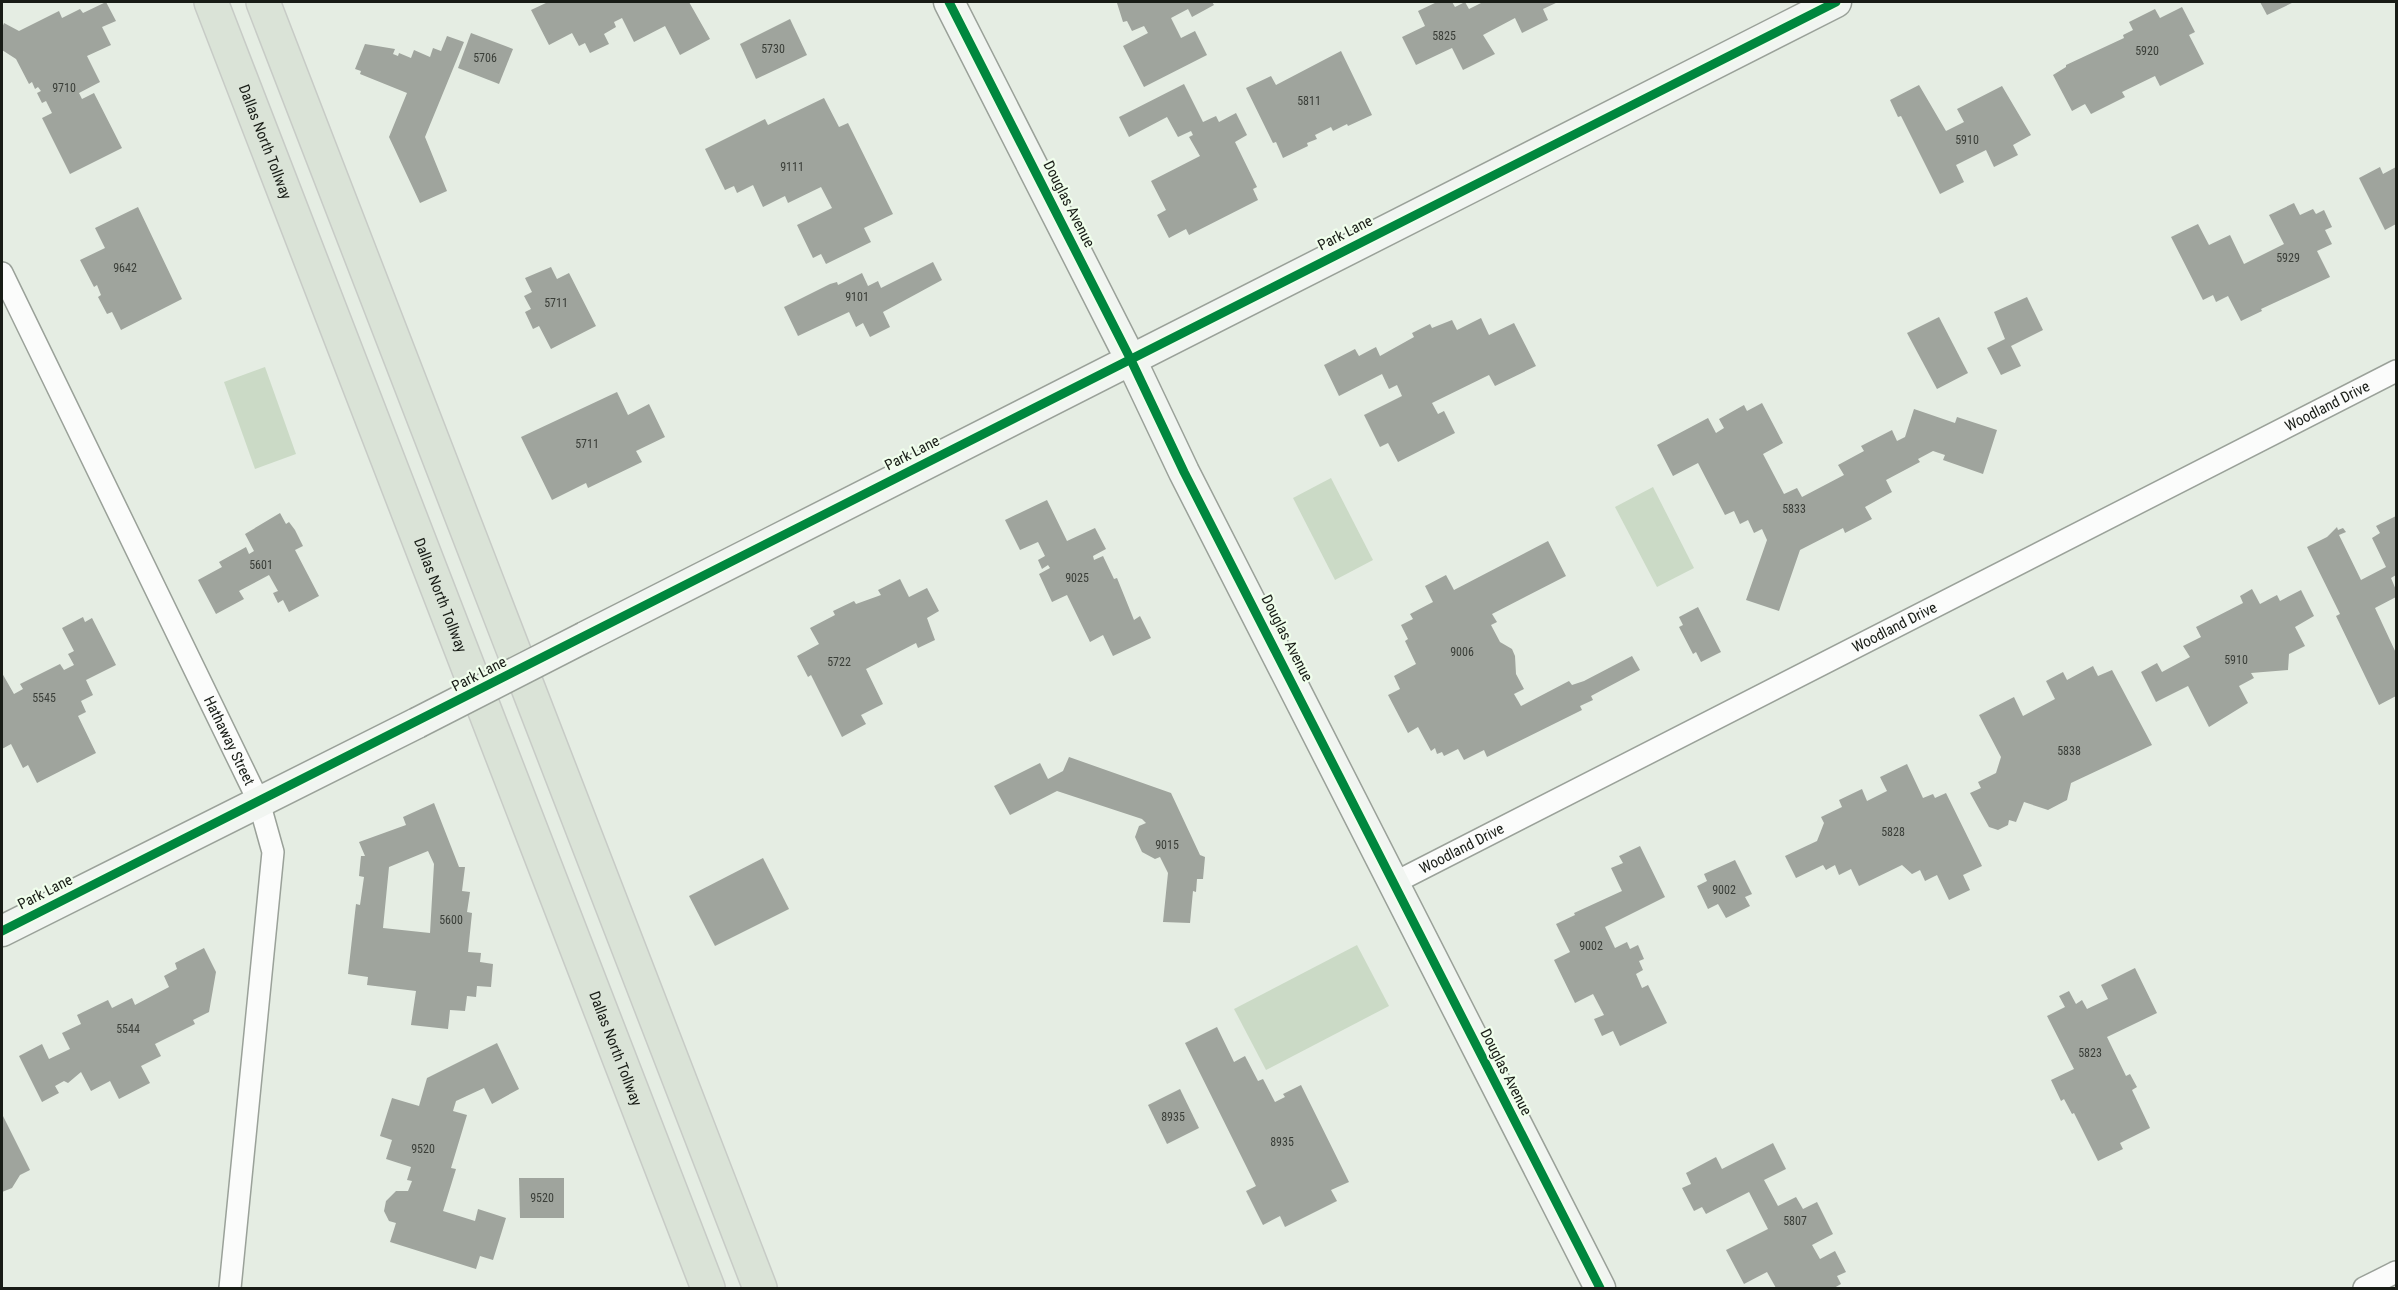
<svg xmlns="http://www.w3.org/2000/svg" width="2398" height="1290" font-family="'Roboto Condensed',sans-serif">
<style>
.green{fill:#cbdac6}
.building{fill:#9fa49d;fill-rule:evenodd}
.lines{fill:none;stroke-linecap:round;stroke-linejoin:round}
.street-casing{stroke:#9aa199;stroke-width:24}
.secondary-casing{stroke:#9aa199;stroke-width:33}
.highway-casing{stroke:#c7cbc6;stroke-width:36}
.street{stroke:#fbfcfb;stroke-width:21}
.secondary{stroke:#f1f5f1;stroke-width:30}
.highway{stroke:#dae3d7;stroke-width:33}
.secondary-bridge-casing{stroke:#9aa199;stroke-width:33;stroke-linecap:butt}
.secondary-bridge{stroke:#f1f5f1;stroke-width:30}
.cycleway-casing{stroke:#f0feec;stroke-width:13}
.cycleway{stroke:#00873e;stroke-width:9}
.labels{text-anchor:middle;stroke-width:4.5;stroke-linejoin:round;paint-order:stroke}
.number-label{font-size:12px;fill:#3a3e38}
.street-label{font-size:15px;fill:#181c16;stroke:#f0feec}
</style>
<rect width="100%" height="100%" fill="#e5ede3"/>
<g class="green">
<polygon points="265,367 296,454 255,469 224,382"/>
<polygon points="1331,478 1373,560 1335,580 1293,498"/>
<polygon points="1653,487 1694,568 1657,587 1615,507"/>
<polygon points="1357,945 1389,1006 1266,1070 1234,1009"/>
</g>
<g class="building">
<polygon points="106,2 116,21 102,27 111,45 87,56 100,82 79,93 82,99 94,93 122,148 70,174 42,118 52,113 46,101 42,103 37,93 41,91 38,87 35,89 32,82 29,84 16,59 2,50 2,28 4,23 19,31 59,11 62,18 80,9 83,13"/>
<polygon points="548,2 689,2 710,39 680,55 665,26 634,42 622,18 614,22 616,27 604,34 609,44 590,53 585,43 579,46 572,33 549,45 531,10"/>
<polygon points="1121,2 1212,2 1214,5 1192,17 1188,9 1171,18 1181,38 1195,31 1207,55 1144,87 1123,46 1148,33 1144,26 1132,31 1127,21 1123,22 1117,3"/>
<polygon points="1437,2 1452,2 1455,7 1465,2 1469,9 1483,2 1558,2 1543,9 1548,20 1522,33 1515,18 1483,35 1495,54 1463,70 1452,48 1416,65 1402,37 1425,26 1418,11"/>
<polygon points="2260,2 2294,2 2267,15"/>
<polygon points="2182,7 2195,32 2189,35 2204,64 2160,86 2155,76 2122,92 2125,97 2091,114 2085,104 2072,111 2053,75 2066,67 2066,65 2124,38 2123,35 2133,30 2129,22 2155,9 2160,18"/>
<polygon points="790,19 807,55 756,79 740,44"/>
<polygon points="471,33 513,49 499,84 458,68"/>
<polygon points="447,36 464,42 425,137 447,191 420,203 389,137 407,93 360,74 361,71 355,69 365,44 395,49 393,54 398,56 399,53 411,58 414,50 430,57 433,48 441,51"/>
<polygon points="1341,51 1372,115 1348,126 1347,124 1333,131 1331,127 1315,135 1317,139 1307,143 1308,146 1283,158 1276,142 1273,143 1246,88 1271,76 1276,85"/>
<polygon points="1184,84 1203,122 1216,116 1219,122 1236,113 1247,135 1235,142 1257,187 1253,189 1258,200 1189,235 1186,229 1169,238 1157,215 1166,210 1151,181 1200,156 1189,137 1193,135 1191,131 1178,137 1167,117 1129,137 1119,117"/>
<polygon points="1919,85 1946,131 1964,122 1957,109 2002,86 2031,135 2013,145 2018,155 1994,167 1986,150 1956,165 1964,182 1940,194 1901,116 1898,117 1890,100"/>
<polygon points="824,98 839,127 848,123 893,214 864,228 871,242 826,264 821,254 813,258 797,225 832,208 821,187 788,203 785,196 763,207 753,185 737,193 734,186 725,190 705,149 765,119 768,125"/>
<polygon points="2380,167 2383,174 2396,167 2396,224 2385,230 2359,178"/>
<polygon points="2294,203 2300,215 2313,209 2316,214 2324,210 2332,227 2325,230 2332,244 2317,251 2330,277 2261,309 2262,311 2241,321 2228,296 2216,302 2213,295 2203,300 2171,237 2198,224 2209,245 2230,235 2244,264 2284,244 2269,215"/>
<polygon points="138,207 182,299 121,330 112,312 107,314 98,297 101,295 97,285 94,287 80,260 105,248 95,228"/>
<polygon points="933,262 942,280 883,312 890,327 870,337 863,323 856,327 849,312 798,336 784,307 830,284 837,282 838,285 862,273 868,286 878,281 881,288"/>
<polygon points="551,267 557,279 569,273 596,326 551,349 539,326 533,329 525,312 531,309 524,296 532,292 525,278"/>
<polygon points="2027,297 2043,330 2011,346 2021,366 2001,375 1987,348 2005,339 1994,312"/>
<polygon points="1939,317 1968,373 1937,389 1907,333"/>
<polygon points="1481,318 1489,335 1514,323 1536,366 1495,386 1489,375 1432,403 1438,414 1444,411 1455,433 1398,462 1388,443 1380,447 1364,415 1402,396 1397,385 1389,389 1382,374 1339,396 1324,365 1355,349 1359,356 1376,347 1380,356 1414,337 1412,333 1430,324 1432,328 1452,320 1457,330"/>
<polygon points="617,392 628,415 649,404 665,437 636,451 642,462 588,488 586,483 552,500 521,437"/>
<polygon points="1762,403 1783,443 1763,454 1784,494 1797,488 1802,497 1844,475 1838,465 1864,451 1861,446 1892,430 1897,441 1905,437 1914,409 1955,423 1957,417 1997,430 1983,474 1943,460 1945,455 1933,451 1918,459 1920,462 1886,480 1892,492 1865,507 1872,519 1845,533 1843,528 1800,550 1779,611 1746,600 1767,540 1762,529 1754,533 1748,520 1740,524 1734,511 1725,515 1698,463 1673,476 1657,445 1708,418 1716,433 1724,428 1719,419 1744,405 1747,411"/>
<polygon points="1047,500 1067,541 1095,528 1106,549 1093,556 1094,560 1103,556 1114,579 1117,578 1134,620 1140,616 1151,638 1113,656 1103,635 1090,642 1067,595 1052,602 1039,574 1050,568 1048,565 1042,569 1038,560 1045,556 1038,542 1020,550 1005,520"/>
<polygon points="280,513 286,524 289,522 295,530 303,546 295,550 319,596 289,612 283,600 278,603 273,593 278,591 269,575 239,591 244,599 216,614 198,580 222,567 219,562 246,547 249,554 254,551 245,534"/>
<polygon points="2396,516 2396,575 2391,578 2396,590 2396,597 2375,608 2396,653 2396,696 2379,705 2336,616 2340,614 2307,547 2327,537 2337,527 2338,530 2343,528 2346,532 2339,535 2361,580 2386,567 2372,538 2380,533 2376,526"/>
<polygon points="1548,541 1566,576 1492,614 1497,622 1491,625 1500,642 1512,649 1515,656 1516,674 1524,689 1514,694 1521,706 1569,681 1572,685 1584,681 1632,656 1640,670 1591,696 1593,700 1580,706 1582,710 1487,757 1484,750 1464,760 1458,749 1444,756 1442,752 1437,754 1435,748 1431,751 1418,727 1408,733 1388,695 1400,689 1394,676 1416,664 1405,641 1408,639 1401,625 1413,619 1410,614 1433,602 1425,586 1446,575 1454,590"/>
<polygon points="900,579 909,597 927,588 939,611 927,618 935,640 918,648 916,643 866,669 883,704 861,715 866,724 842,737 811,675 808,677 797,656 819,644 810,628 835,615 833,611 854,601 856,604 881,595 878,590"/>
<polygon points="2252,589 2260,604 2277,595 2280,601 2301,590 2314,616 2295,627 2305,646 2289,654 2288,670 2251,673 2254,678 2239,686 2248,703 2209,727 2188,686 2156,702 2141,672 2157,663 2162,672 2190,657 2183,646 2201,637 2196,627 2243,603 2240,596"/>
<polygon points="1698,607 1721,652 1701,662 1696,652 1693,654 1679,627 1683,625 1679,617"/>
<polygon points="83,617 85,622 92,618 116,665 86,680 93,695 81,701 86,712 78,716 96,753 37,783 28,765 23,768 11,744 2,749 2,673 14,694 23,689 20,684 60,664 64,670 74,665 68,654 74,651 62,628"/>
<polygon points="2093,666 2098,676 2112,670 2152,745 2071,783 2067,800 2048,810 2024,802 2016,822 2009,820 2008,825 1998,830 1989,827 1970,793 1981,788 1978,782 1996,773 2001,757 1979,715 2014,697 2023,716 2055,699 2046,681 2063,672 2067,680"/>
<polygon points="1069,757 1171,793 1200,855 1205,857 1203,879 1197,879 1196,892 1193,891 1190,923 1163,922 1168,873 1160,857 1155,859 1142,852 1135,837 1139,826 1146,823 1142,819 1057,791 1010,815 994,786 1040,763 1048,779 1063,771"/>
<polygon points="1907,764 1923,798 1933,794 1935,798 1946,793 1982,866 1963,875 1970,890 1949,900 1937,875 1925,881 1920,870 1912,874 1902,865 1859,886 1851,869 1839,875 1835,865 1826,870 1823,865 1796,878 1785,856 1817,841 1824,823 1821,817 1842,807 1839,800 1862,789 1867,801 1887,791 1880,777"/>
<path d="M434,803L459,867H465L462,891L470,892L467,912L472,913L468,952L481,953L480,962L493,964L491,987L477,986L476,997L467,996L465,1011L450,1010L448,1029L411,1025L416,991L367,985L368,977L348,974L356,904L360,905L364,877L359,876L361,856H365L359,842L406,825L403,817ZM428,851L434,864L430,933L383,928L389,867Z"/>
<polygon points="1640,846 1665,897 1605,927 1615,948 1627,942 1630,949 1638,945 1644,959 1639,961 1643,970 1636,974 1642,988 1648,985 1667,1023 1620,1046 1613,1031 1602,1036 1594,1019 1604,1015 1593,994 1575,1003 1554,960 1570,952 1556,924 1575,915 1574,913 1622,891 1611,868 1623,863 1619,856"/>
<polygon points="763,858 789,909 715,946 689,896"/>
<polygon points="1735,860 1752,894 1745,897 1750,906 1726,918 1718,904 1708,909 1697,886 1707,881 1704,874"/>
<polygon points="204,948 216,972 209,1012 193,1020 195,1024 155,1044 161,1056 141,1066 150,1083 119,1099 110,1081 91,1091 81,1072 68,1083 64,1081 55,1086 59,1093 42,1102 19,1056 42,1044 49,1059 70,1049 62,1033 81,1024 77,1015 108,1000 112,1008 132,998 135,1005 169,987 164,976 177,969 175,963"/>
<polygon points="2135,968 2157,1013 2107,1037 2126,1076 2130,1074 2137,1087 2132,1090 2150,1128 2120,1143 2123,1149 2098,1161 2074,1113 2072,1114 2064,1099 2061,1101 2051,1080 2074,1069 2047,1016 2065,1007 2059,996 2069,991 2076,1004 2082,1000 2087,1009 2108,999 2101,985"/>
<polygon points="1217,1027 1234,1062 1245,1056 1258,1081 1263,1079 1275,1102 1285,1097 1283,1094 1301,1085 1349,1182 1331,1190 1337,1201 1285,1227 1280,1216 1263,1225 1246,1191 1256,1186 1185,1043"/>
<polygon points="497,1043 519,1089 492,1104 484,1088 456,1101 453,1111 467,1115 451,1168 456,1169 443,1211 475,1221 478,1209 506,1218 493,1260 480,1256 476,1269 390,1242 396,1223 389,1221 384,1211 386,1201 396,1191 408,1191 412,1181 407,1180 411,1167 386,1159 392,1140 380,1136 392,1098 419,1106 427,1078"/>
<polygon points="1180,1089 1199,1128 1167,1144 1148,1105"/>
<polygon points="2,1114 30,1170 20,1175 12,1188 2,1192"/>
<polygon points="1773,1143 1786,1169 1764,1180 1778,1206 1796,1197 1803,1209 1817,1202 1833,1234 1812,1245 1820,1259 1835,1251 1846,1272 1837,1276 1841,1284 1834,1288 1776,1288 1767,1272 1744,1284 1726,1250 1768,1229 1749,1192 1706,1214 1702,1207 1694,1211 1682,1188 1691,1184 1686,1173 1716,1157 1722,1169"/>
<polygon points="519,1178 564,1178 564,1218 520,1218"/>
</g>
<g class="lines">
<defs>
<g id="street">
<path id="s1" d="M2,273L259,802L273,852L230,1288"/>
<path id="s2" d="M1394,883L2396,371"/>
<polyline points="2364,1288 2396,1272"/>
</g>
<g id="secondary">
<polyline points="949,2 1130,358 1184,472 1600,1288"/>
<polyline points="585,637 1836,2"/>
<polyline points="2,931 417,723"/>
</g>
<g id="highway">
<path id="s3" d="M211,2L708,1288"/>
<polyline points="263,2 760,1288"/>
</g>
</defs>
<use href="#street" class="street-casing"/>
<use href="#secondary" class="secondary-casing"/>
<use href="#highway" class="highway-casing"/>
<use href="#street" class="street"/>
<use href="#secondary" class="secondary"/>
<use href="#highway" class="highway"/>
<defs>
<polyline id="secondary-bridge" points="417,723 585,637"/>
</defs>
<use href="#secondary-bridge" class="secondary-bridge-casing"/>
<use href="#secondary-bridge" class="secondary-bridge"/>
<defs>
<g id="cycleway">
<polyline points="949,2 1130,358 1184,472 1600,1288"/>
<polyline points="2,931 1836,2"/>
</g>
</defs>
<use href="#cycleway" class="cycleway-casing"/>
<use href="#cycleway" class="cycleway"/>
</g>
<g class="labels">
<g class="number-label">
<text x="1444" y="40">5825</text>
<text x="773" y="53">5730</text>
<text x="2147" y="55">5920</text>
<text x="485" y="62">5706</text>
<text x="64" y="92">9710</text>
<text x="1309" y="105">5811</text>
<text x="1967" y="144">5910</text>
<text x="792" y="171">9111</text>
<text x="2288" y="262">5929</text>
<text x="125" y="272">9642</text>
<text x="857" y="301">9101</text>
<text x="556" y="307">5711</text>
<text x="587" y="448">5711</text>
<text x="1794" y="513">5833</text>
<text x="261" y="569">5601</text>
<text x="1077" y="582">9025</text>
<text x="1462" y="656">9006</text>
<text x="2236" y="664">5910</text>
<text x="839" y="666">5722</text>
<text x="44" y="702">5545</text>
<text x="2069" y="755">5838</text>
<text x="1893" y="836">5828</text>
<text x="1167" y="849">9015</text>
<text x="1724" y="894">9002</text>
<text x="451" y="924">5600</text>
<text x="1591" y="950">9002</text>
<text x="128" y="1033">5544</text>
<text x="2090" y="1057">5823</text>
<text x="1173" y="1121">8935</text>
<text x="1282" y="1146">8935</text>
<text x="423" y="1153">9520</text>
<text x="542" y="1202">9520</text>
<text x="1795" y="1225">5807</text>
</g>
<g class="street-label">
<text dy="5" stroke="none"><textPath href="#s3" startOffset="150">Dallas North Tollway</textPath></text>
<text transform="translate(1069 204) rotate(63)" y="5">Douglas Avenue</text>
<text transform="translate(1345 233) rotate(-27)" y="5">Park Lane</text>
<text dy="5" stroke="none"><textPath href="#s2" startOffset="1048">Woodland Drive</textPath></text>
<text transform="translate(912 453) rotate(-27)" y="5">Park Lane</text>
<text dy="5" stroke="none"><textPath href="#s3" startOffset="636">Dallas North Tollway</textPath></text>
<text dy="5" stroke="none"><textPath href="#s2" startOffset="562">Woodland Drive</textPath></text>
<text transform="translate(1287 638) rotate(63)" y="5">Douglas Avenue</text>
<text transform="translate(479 674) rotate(-27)" y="5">Park Lane</text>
<text dy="5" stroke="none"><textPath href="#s1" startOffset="520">Hathaway Street</textPath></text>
<text dy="5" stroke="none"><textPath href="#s2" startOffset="76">Woodland Drive</textPath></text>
<text transform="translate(45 892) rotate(-27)" y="5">Park Lane</text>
<text dy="5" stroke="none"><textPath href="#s3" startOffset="1122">Dallas North Tollway</textPath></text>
<text transform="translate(1506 1072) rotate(63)" y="5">Douglas Avenue</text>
</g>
</g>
<rect width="2398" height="1290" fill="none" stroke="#181c16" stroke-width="6"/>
</svg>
